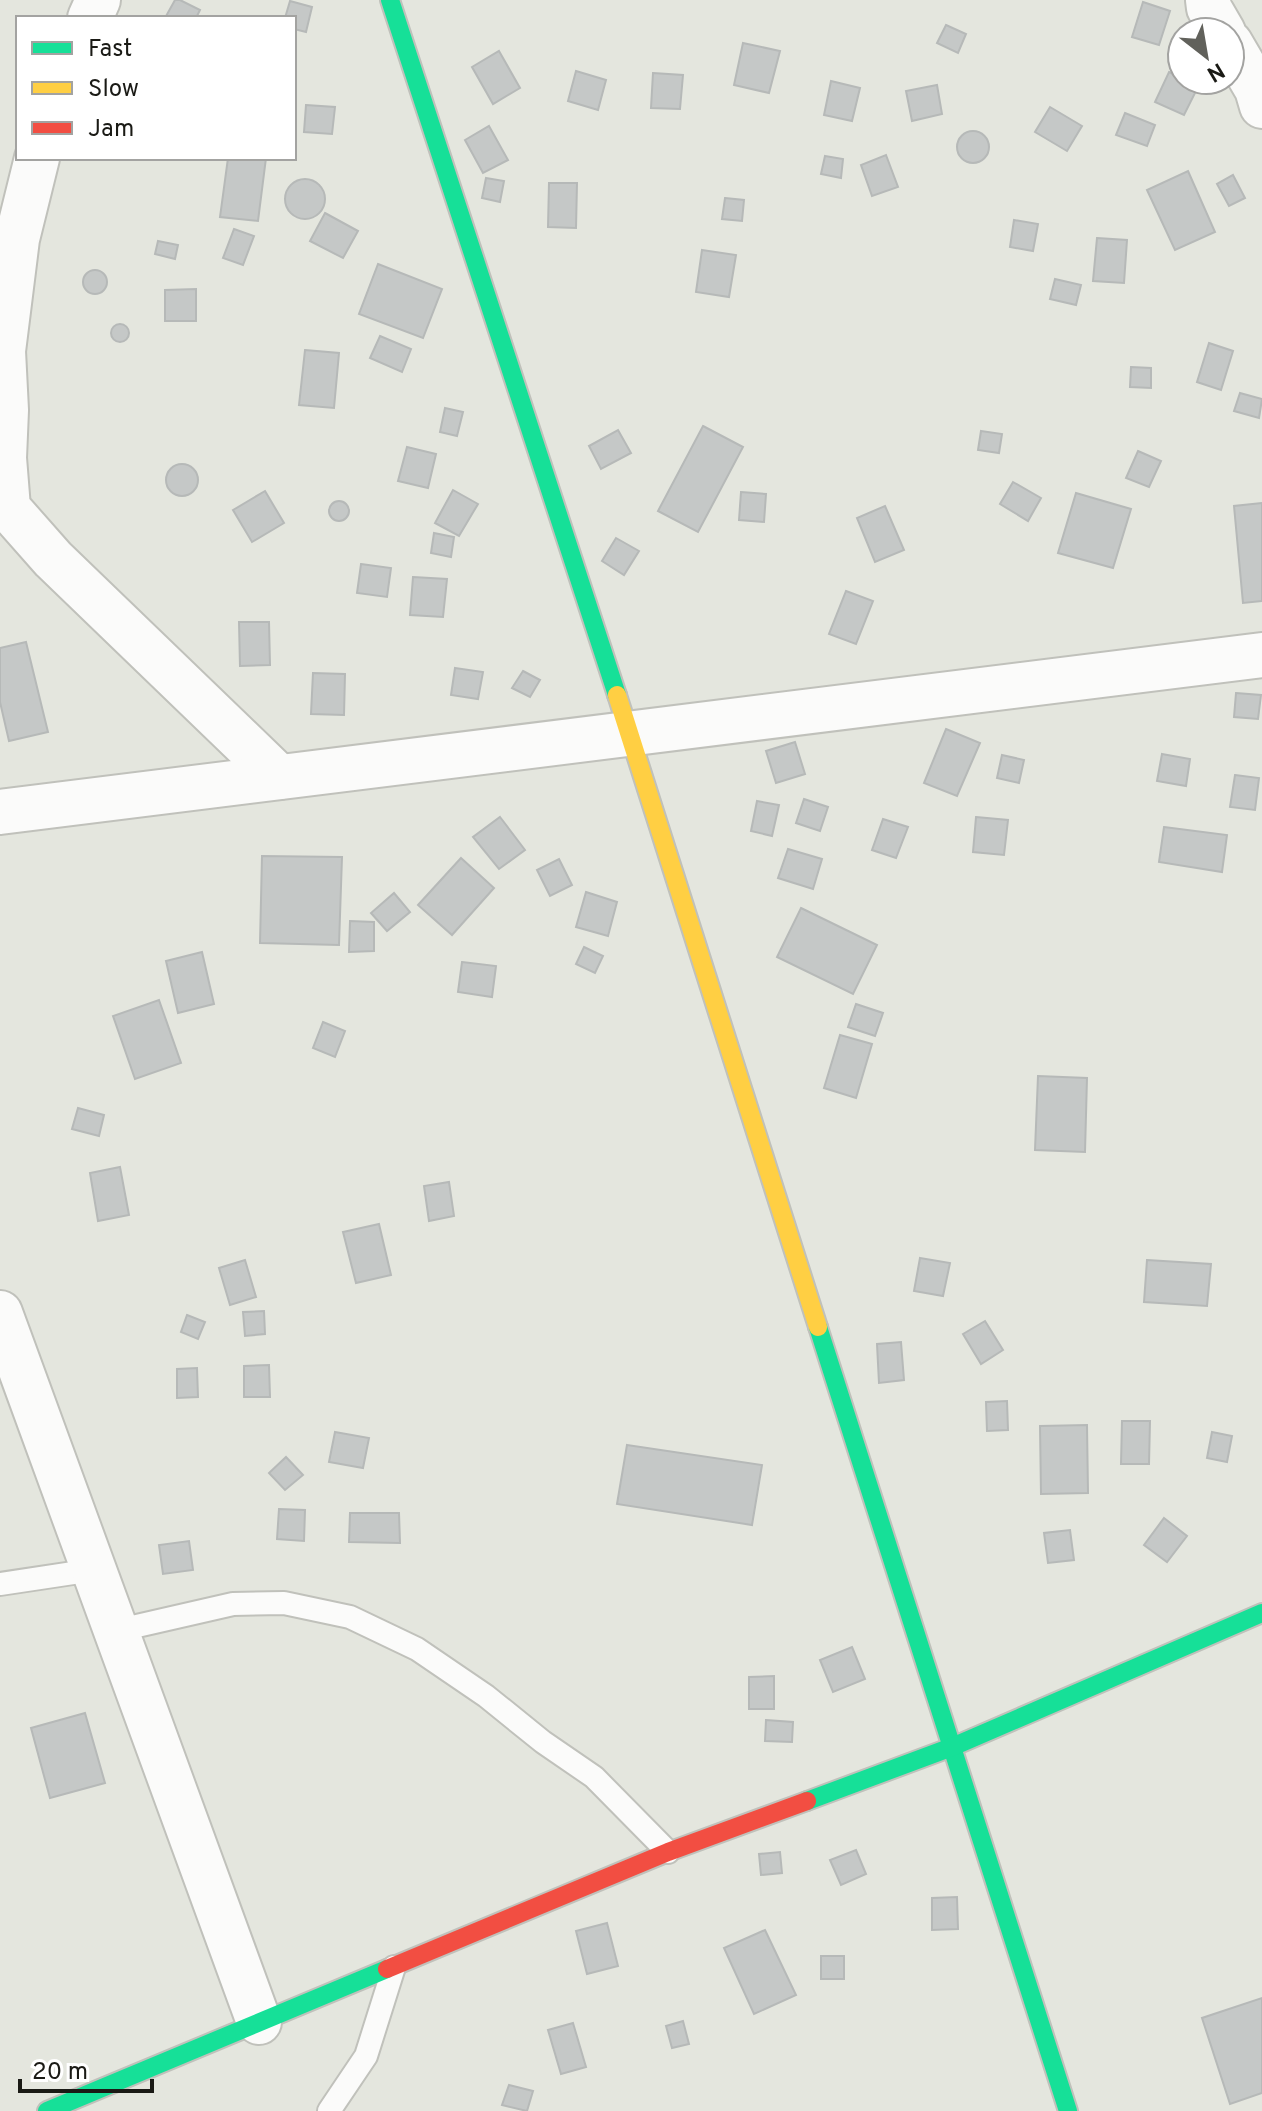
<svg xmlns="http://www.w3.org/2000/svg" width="1262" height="2111" font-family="Overpass,sans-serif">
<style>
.building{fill:#c5c8c7;stroke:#b6b9b8;stroke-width:2}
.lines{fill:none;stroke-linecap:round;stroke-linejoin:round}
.lane-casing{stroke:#c0c1bb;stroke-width:26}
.street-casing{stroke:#c0c1bb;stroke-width:48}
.fast-casing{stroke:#c0c1bb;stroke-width:22}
.slow-casing{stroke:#c0c1bb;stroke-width:22}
.jam-casing{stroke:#c0c1bb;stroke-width:22}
.lane{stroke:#fbfbfa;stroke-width:22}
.street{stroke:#fbfbfa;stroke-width:44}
.fast{stroke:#16e098;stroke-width:18}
.slow{stroke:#ffcf43;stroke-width:18}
.jam{stroke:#f24e42;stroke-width:18}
</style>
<rect width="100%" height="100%" fill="#e4e6de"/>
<g class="building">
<polygon points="175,0 180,0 200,10 196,18 165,18"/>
<polygon points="290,1 312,7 306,32 294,29 294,18 285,18"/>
<polygon points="1143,2 1170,11 1159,45 1132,37"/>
<polygon points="946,25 966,34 958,53 937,43"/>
<polygon points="743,43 780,51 769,93 734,85"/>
<polygon points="499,51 520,88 493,104 472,67"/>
<polygon points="576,71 606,80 598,110 568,101"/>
<polygon points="1169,72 1198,87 1184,115 1155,102"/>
<polygon points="653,73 683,75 680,109 651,108"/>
<polygon points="831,81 860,88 852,121 824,115"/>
<polygon points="937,85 942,114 912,121 906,91"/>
<polygon points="306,105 335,107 332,134 304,132"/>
<polygon points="1050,107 1082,126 1067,151 1035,132"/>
<polygon points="1125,113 1155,125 1147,146 1116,135"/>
<polygon points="489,126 508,160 483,173 465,140"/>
<circle cx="973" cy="147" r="16"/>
<polygon points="886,155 898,187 872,196 861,165"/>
<polygon points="825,156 843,159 841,178 821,174"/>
<polygon points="228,158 266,158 258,221 220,217"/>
<polygon points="1188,171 1215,232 1175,250 1147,190"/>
<polygon points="1233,175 1245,198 1229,206 1217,184"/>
<polygon points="486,178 504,181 500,202 482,198"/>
<circle cx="305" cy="199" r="20"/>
<polygon points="549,183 577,183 576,228 548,227"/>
<polygon points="725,198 744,200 742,221 722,219"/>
<polygon points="325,213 358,231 343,258 310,241"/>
<polygon points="1014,220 1038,224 1033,251 1010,247"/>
<polygon points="234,229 254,236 243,265 223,258"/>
<polygon points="1097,238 1127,240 1124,283 1093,281"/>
<polygon points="158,241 178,245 175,259 155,254"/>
<polygon points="702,250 736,255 729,297 696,292"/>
<polygon points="378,264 442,289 423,338 359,314"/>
<circle cx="95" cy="282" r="12"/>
<polygon points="1055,279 1081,285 1076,305 1050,299"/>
<polygon points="196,289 196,321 165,321 165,290"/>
<circle cx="120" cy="333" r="9"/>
<polygon points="380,336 411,349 402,372 370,358"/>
<polygon points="1209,343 1233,351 1221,390 1197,382"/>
<polygon points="305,350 339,353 334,408 299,405"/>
<polygon points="1131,367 1151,368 1151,388 1130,387"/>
<polygon points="1240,393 1262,399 1259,418 1234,411"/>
<polygon points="445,408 463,412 457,436 440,432"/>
<polygon points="703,426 743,447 698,532 658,511"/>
<polygon points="618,430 631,453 601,469 589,446"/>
<polygon points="981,431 1002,434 999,453 978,450"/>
<polygon points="407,447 436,454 428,488 398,481"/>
<polygon points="1138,451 1161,461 1149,487 1126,478"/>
<circle cx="182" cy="480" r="16"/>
<polygon points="1013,482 1041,498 1028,521 1000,504"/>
<polygon points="453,490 478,504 459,536 435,523"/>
<polygon points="265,491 284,523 252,542 233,510"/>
<polygon points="741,492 766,494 764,522 739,520"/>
<polygon points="1076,493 1131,509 1113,568 1058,553"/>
<circle cx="339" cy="511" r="10"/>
<polygon points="1262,503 1262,601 1243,603 1234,506"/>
<polygon points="885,506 904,550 875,562 857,518"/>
<polygon points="434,533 454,537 451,557 431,553"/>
<polygon points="616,538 639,551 624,575 602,561"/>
<polygon points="361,564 391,568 387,597 357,593"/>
<polygon points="413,577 447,579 443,617 410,615"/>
<polygon points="846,591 873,601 856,644 829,634"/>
<polygon points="239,622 269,622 270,665 240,666"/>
<polygon points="26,642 48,732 9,741 0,702 0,648"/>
<polygon points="455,668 483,672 478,699 451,695"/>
<polygon points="523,671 540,680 530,697 512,688"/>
<polygon points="313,673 345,674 344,715 311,714"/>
<polygon points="1236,693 1261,695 1258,719 1234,717"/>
<polygon points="946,729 980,743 957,796 924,783"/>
<polygon points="795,742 805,774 776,783 766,751"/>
<polygon points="1162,754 1190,759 1186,786 1157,781"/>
<polygon points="1002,755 1024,760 1019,783 997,778"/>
<polygon points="1235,775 1259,778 1255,810 1230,807"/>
<polygon points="804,799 828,807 820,831 796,823"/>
<polygon points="757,801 779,805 772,836 751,831"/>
<polygon points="500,817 525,850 499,869 473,837"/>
<polygon points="976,817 1008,820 1004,855 973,852"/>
<polygon points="883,819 908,827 896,858 872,850"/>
<polygon points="1164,827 1227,835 1222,872 1159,862"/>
<polygon points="788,849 822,859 813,889 778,878"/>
<polygon points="262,856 342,857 339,945 260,943"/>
<polygon points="461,858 494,888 452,935 418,905"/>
<polygon points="559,859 572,885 550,896 537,870"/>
<polygon points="586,892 617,902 608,936 576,927"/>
<polygon points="394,893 410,912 387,931 371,913"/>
<polygon points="801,908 877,945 853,994 777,957"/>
<polygon points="350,921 374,922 374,951 349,952"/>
<polygon points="584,947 603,956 595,973 576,964"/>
<polygon points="202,952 214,1004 178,1013 166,961"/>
<polygon points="462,962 496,966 492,997 458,992"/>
<polygon points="159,1000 181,1063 135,1079 113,1016"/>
<polygon points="856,1004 883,1013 875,1036 848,1027"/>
<polygon points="323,1022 345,1031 335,1057 313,1048"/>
<polygon points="840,1035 872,1044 856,1098 824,1088"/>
<polygon points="1038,1076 1087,1078 1085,1152 1035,1150"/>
<polygon points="78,1108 104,1115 99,1136 72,1129"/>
<polygon points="120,1167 129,1215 98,1221 90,1173"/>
<polygon points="449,1182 454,1216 429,1221 424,1186"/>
<polygon points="379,1224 391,1275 356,1283 343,1232"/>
<polygon points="920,1258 950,1263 943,1296 914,1291"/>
<polygon points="245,1260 256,1297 230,1305 219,1268"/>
<polygon points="1147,1260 1211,1264 1207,1306 1144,1302"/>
<polygon points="264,1311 265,1334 245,1336 243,1312"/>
<polygon points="187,1315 205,1322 198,1339 181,1332"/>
<polygon points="985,1321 1003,1350 981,1364 963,1334"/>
<polygon points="901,1342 904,1380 879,1383 877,1344"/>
<polygon points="269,1365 270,1397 244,1397 244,1366"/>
<polygon points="197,1368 198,1397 177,1398 177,1369"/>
<polygon points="1007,1401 1008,1430 987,1431 986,1402"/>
<polygon points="1122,1421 1150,1421 1149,1464 1121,1464"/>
<polygon points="1087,1425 1088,1493 1041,1494 1040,1426"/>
<polygon points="335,1432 369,1438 363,1468 329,1462"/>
<polygon points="1212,1432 1232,1436 1227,1462 1207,1458"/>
<polygon points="627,1445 762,1465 752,1525 617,1504"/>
<polygon points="286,1457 303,1475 285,1490 269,1473"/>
<polygon points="279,1509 305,1510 304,1541 277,1539"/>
<polygon points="350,1513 399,1513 400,1543 349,1542"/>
<polygon points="1164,1518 1187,1536 1167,1562 1144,1545"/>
<polygon points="1070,1530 1074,1560 1048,1563 1044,1533"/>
<polygon points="189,1541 193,1570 163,1574 159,1545"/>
<polygon points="852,1647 865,1679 833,1692 820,1660"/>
<polygon points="774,1676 774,1709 749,1709 749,1677"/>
<polygon points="85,1713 105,1783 50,1798 31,1728"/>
<polygon points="766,1720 793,1722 792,1742 765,1741"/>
<polygon points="856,1850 866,1874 841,1885 830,1860"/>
<polygon points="780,1852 782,1873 761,1875 759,1854"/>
<polygon points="957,1897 958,1929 932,1930 932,1898"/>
<polygon points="607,1923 618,1966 587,1974 576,1931"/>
<polygon points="765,1930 796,1995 754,2014 724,1948"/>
<rect x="821" y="1956" width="23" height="23"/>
<polygon points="1262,1998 1262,2093 1230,2104 1202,2018"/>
<polygon points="683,2021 689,2044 672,2048 666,2026"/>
<polygon points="573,2023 586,2067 561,2074 548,2030"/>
<polygon points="509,2085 533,2091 527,2111 502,2105"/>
</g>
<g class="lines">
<defs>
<g id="lane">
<polyline points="0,1584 93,1570"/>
<polyline points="115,1631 233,1604 284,1603 350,1617 417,1649 486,1696 543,1742 594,1777 668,1852"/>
<polyline points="329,2111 366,2056 394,1967"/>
</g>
<g id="street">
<polyline points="1208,0 1209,8 1223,32"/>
<polyline points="90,18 98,0"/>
<polyline points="1230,43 1257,89 1262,106"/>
<polyline points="37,158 17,239 3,351 6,410 4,458 8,508 53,559 279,777"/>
<polyline points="0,812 1262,655"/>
<polyline points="0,1313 259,2022"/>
</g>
<g id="fast">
<polyline points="390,0 617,695"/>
<polyline points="818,1327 1068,2111"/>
<polyline points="807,1801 952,1747 1262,1613"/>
<polyline points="47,2111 387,1969"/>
</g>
<polyline id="slow" points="617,695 818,1327"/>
<polyline id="jam" points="387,1969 668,1852 807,1801"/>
</defs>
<use href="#lane" class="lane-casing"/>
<use href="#street" class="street-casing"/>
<use href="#fast" class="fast-casing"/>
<use href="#slow" class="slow-casing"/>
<use href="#jam" class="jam-casing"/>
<use href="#lane" class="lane"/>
<use href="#street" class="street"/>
<use href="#fast" class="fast"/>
<use href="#slow" class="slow"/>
<use href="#jam" class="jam"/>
</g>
<rect x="16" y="16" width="280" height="144" fill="#ffffff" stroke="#a3a3a1" stroke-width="2"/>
<rect x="32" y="42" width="40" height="12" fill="#16e098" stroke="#a3a3a1" stroke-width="2"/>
<text x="88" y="56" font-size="24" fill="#1a1a15">Fast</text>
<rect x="32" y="82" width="40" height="12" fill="#ffcf43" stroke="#a3a3a1" stroke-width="2"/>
<text x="88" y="96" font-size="24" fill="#1a1a15">Slow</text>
<rect x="32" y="122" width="40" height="12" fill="#f24e42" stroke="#a3a3a1" stroke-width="2"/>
<text x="88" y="136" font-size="24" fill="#1a1a15">Jam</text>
<g transform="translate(1206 56) rotate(149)"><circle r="38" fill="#ffffff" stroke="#a3a3a1" stroke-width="2"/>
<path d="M0-6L14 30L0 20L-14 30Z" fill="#61615b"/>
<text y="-12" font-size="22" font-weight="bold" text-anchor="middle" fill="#1a1a15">N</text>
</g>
<path d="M20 2079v12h132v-12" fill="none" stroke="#1a1a15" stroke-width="4"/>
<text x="32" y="2079" font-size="24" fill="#1a1a15" stroke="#ffffff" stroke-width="6" paint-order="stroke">20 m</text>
</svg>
